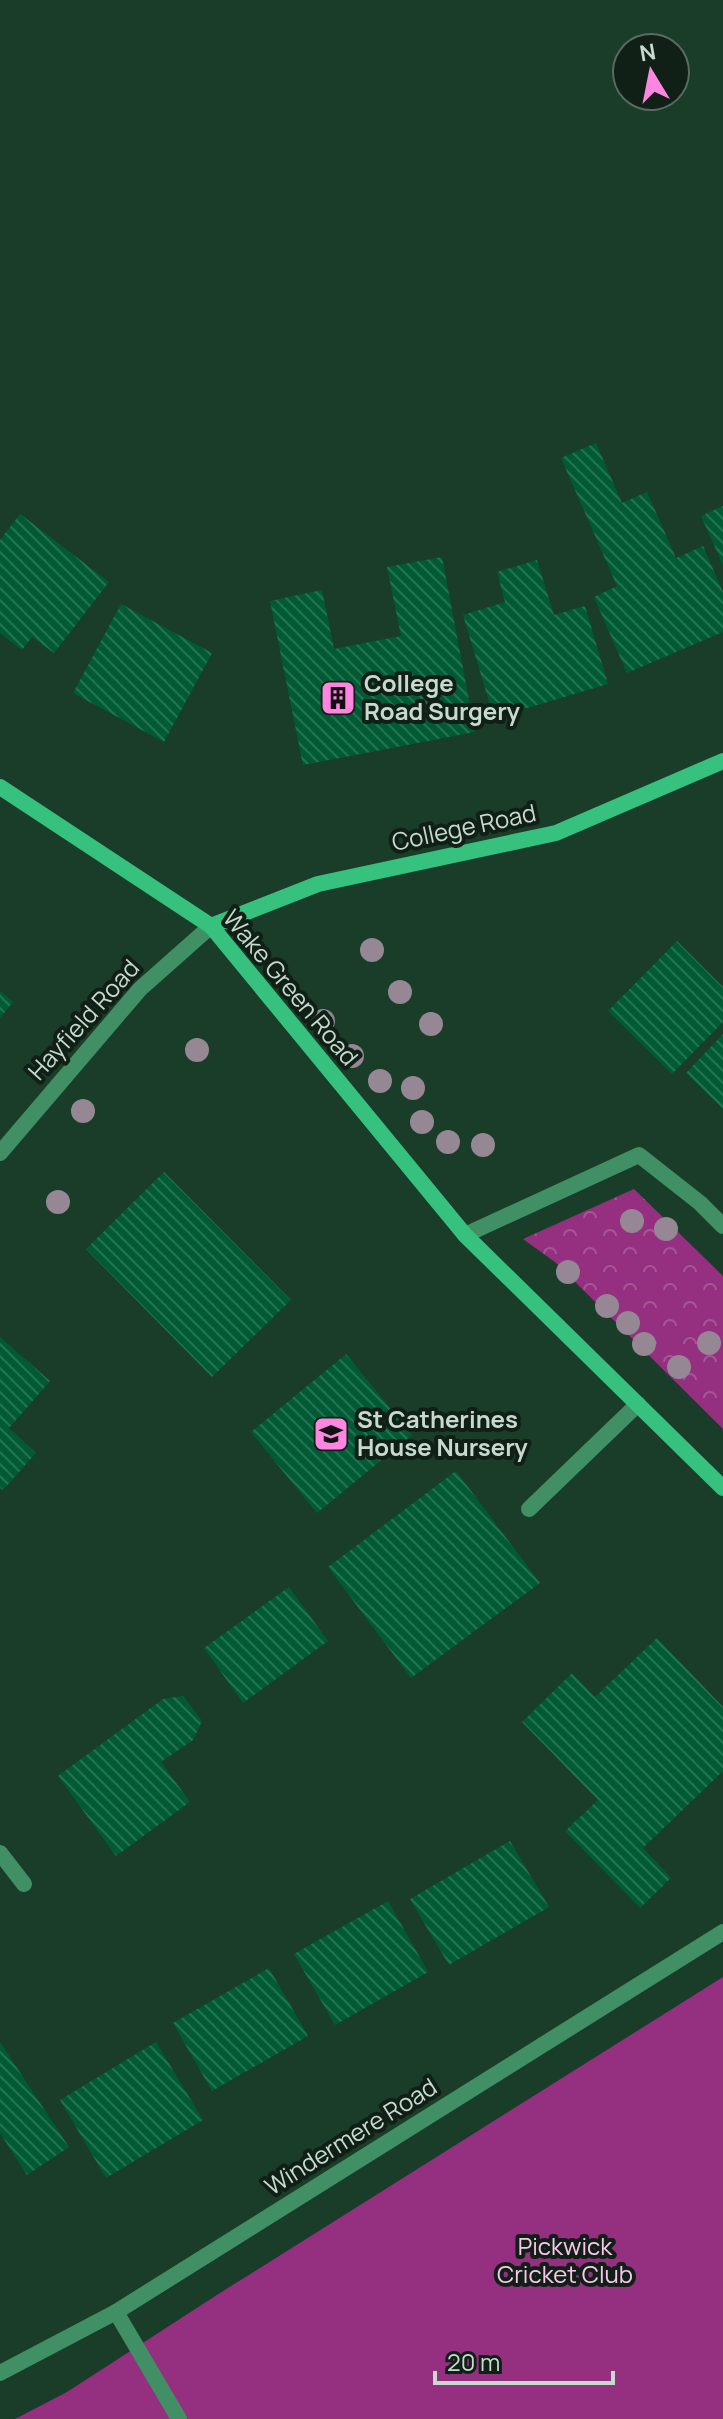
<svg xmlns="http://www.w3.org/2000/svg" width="723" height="2419" font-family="Manrope,sans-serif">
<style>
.forest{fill:url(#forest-crowns)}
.green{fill:#952f80}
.building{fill:url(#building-back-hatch)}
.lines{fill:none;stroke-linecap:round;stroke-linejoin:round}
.lane{stroke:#418f64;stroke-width:16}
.street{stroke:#418f64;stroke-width:16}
.secondary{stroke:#36c17e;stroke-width:16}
.tree{fill:#958894}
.labels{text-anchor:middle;stroke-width:8;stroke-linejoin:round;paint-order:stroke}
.poi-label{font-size:24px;font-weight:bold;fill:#c6dacd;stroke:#112017;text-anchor:start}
.street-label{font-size:24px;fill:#c6dacd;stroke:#112017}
.park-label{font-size:24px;fill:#fbc5ec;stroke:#112017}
</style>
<defs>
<pattern id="forest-crowns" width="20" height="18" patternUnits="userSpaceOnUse" patternTransform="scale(2)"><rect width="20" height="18" fill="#952f80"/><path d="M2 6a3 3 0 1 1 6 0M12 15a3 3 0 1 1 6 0" fill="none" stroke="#a75696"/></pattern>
<pattern id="building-back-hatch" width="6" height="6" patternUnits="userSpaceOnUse" patternTransform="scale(2)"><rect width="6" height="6" fill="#005b35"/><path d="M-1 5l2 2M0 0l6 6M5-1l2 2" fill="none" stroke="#247251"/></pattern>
</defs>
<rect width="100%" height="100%" fill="#193d29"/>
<polygon class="forest" points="634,1189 723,1276 723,1429 555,1262 523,1239"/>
<polygon class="green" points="723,1977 723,2419 15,2419 67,2392 220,2293"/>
<g class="building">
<polygon points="596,443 622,503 647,492 676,558 703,546 723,592 723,632 627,673 594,597 617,586 561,458"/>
<polygon points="723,506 723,565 701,516"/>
<polygon points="20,514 109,582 54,653 32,637 22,650 0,633 0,540"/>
<polygon points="442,557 475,732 303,765 270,601 322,590 334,649 401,636 387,567"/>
<polygon points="537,560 554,615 585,606 608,684 494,718 463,615 505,602 497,572"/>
<polygon points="121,604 212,653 164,742 73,693"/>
<polygon points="677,941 723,987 723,1022 672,1074 608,1011"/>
<polygon points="0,991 13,1002 0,1018"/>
<polygon points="723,1034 723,1109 686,1073"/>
<polygon points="164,1172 291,1300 212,1377 86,1249"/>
<polygon points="0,1337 50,1381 9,1428 36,1453 3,1490 0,1488"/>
<polygon points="346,1354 412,1435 317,1513 251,1432"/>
<polygon points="456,1471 540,1583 411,1678 328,1567"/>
<polygon points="289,1587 328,1641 243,1703 204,1648"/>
<polygon points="657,1638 723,1707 723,1771 643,1848 671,1878 640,1908 565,1831 598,1800 522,1722 572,1673 595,1697"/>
<polygon points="183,1696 202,1721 193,1740 161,1762 190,1802 116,1856 58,1776 163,1699"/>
<polygon points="510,1841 549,1907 449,1965 410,1899"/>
<polygon points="388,1901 428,1972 335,2025 294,1954"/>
<polygon points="269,1968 308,2036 212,2091 173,2023"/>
<polygon points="0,2042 69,2147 27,2175 0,2133"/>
<polygon points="156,2042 203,2120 106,2178 60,2100"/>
</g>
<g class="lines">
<g class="lane">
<polyline points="529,1509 638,1404"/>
<polyline points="116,2312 179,2419"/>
</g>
<g class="street">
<polyline points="0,1153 140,989 211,926"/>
<polyline points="465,1235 639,1155 700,1203 723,1226"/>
<polyline points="0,1853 24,1884"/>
<polyline points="0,2373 116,2312 723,1932"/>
</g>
<g class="secondary">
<polyline points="0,787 211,926 465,1235 723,1488"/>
<polyline points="211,926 318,884 556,833 723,761"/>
</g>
</g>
<g class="tree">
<circle cx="372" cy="950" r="12"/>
<circle cx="400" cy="992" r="12"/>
<circle cx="323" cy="1021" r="12"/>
<circle cx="431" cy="1024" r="12"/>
<circle cx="197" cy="1050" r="12"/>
<circle cx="352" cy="1056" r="12"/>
<circle cx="380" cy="1081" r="12"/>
<circle cx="413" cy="1088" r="12"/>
<circle cx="83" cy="1111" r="12"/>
<circle cx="422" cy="1122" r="12"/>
<circle cx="448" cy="1142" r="12"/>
<circle cx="483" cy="1145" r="12"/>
<circle cx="58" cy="1202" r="12"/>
<circle cx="632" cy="1221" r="12"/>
<circle cx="666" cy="1229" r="12"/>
<circle cx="568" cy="1272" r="12"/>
<circle cx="607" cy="1306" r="12"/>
<circle cx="628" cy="1323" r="12"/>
<circle cx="709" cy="1343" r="12"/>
<circle cx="644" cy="1344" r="12"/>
<circle cx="679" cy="1367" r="12"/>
</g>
<defs>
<symbol id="building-square" viewBox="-11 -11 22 22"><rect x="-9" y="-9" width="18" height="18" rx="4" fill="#fe86e1" stroke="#112017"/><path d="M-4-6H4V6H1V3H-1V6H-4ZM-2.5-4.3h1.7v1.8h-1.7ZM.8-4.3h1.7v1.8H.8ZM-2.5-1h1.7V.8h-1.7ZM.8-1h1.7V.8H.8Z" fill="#111"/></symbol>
<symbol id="school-square" viewBox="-11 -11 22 22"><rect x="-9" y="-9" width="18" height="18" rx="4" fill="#fe86e1" stroke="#112017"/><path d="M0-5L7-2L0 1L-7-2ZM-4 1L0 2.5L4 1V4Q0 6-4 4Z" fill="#111"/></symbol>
</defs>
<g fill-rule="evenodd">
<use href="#building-square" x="318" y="678" width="40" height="40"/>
<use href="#school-square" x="311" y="1414" width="40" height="40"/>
</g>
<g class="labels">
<g class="poi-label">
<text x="364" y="692">College<tspan x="364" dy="28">Road Surgery</tspan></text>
<text x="357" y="1428">St Catherines<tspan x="357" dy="28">House Nursery</tspan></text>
</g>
<g class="street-label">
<text transform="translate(464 828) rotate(-12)" y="8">College Road</text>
<text transform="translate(290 988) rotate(50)" y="8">Wake Green Road</text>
<text transform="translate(84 1020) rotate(-48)" y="8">Hayfield Road</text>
<text transform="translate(351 2137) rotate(-32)" y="8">Windermere Road</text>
</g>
<g class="park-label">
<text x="565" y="2255">Pickwick<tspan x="565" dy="28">Cricket Club</tspan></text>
</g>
</g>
<g transform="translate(651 72) rotate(350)"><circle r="38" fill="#112017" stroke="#596a60" stroke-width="2"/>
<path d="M0-6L14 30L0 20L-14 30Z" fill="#fe86e1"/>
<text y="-12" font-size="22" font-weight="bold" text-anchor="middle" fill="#c6dacd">N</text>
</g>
<path d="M435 2371v12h178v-12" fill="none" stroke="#c6dacd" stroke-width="4"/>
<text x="447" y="2371" font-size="24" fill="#c6dacd" stroke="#112017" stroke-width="6" paint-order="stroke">20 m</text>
</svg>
